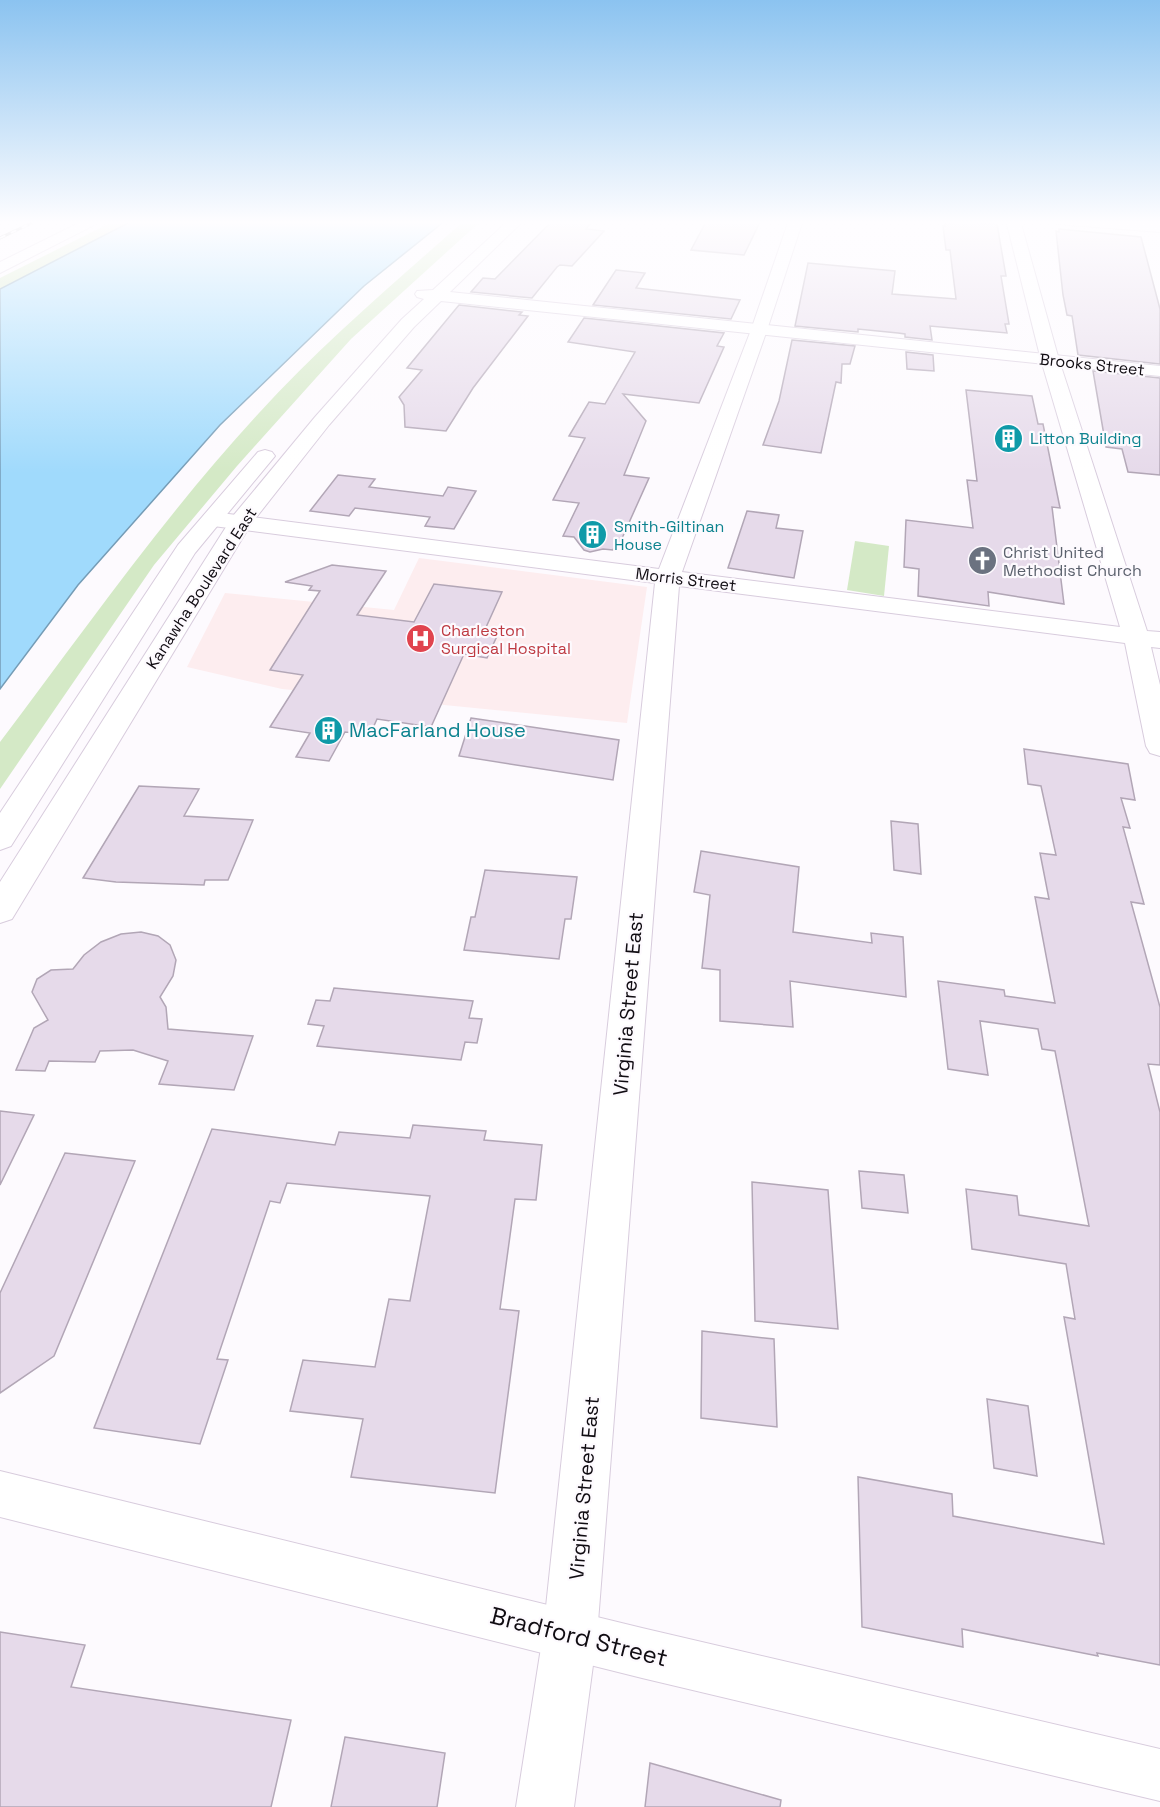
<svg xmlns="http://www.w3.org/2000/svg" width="1160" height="1807" font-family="'Space Grotesk',sans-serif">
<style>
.medical{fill:#fdedef}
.green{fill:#d4e9c6}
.water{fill:#a0dafc;stroke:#759cb6;stroke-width:1.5}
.building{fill:#e6daea;stroke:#b2a6b6;stroke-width:1.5}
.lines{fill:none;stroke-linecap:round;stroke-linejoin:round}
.street-casing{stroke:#d8ccdd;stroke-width:2}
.secondary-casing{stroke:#d8ccdd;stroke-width:2}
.primary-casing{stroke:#d8ccdd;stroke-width:2}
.street{fill:#fff;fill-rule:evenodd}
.secondary{fill:#fff;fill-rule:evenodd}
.primary{fill:#fff;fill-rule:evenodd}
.rail-casing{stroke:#747076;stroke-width:3}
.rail{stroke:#fdfafe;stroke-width:2;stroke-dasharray:6;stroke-linecap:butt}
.labels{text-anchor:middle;stroke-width:4.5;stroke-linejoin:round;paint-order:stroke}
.far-street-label{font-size:16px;fill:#100c12;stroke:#fdfafe}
.far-culture-label{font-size:16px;fill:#0d838f;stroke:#fdfafe;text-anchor:start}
.far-worship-label{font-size:16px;fill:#5b616d;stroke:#fdfafe;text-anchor:start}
.far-health-label{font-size:16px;fill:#be3a42;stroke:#fdfafe;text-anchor:start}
.culture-label{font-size:20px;fill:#0d838f;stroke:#fdfafe;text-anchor:start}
.street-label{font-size:20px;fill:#100c12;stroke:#fdfafe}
.near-street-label{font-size:24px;fill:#100c12;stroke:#fdfafe}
</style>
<rect width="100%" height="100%" fill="#fdfafe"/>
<polygon class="medical" points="419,558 647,587 627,723 282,689 187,667 225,593 394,610"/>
<g class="green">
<polygon points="116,220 134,220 0,289 0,278"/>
<path d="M465,220H482L351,339L237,466L154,565L0,789V742C84,631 164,516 259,413C322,344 394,283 465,220Z"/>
<polygon points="855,541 889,546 884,596 847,590"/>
</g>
<polygon class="water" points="134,220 446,220 364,286 220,425 78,585 0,689 0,289"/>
<g class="building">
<polygon points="553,220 593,220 586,229 604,231 572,266 560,265 557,267 532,298 471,292 483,278 495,279"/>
<polygon points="707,220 761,220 744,255 691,250"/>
<polygon points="955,222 997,224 1006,276 1001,276 1009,324 1005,324 1007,333 930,326 932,340 905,337 905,334 898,333 858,329 858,332 795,326 808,263 895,271 892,294 956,299 950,250 946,250 943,226 945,226 945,223 955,224"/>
<polygon points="1059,229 1141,237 1160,309 1160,364 1078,355 1072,316 1067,315 1063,295 1056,231 1059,232"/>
<polygon points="616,270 645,273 636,288 740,300 731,319 593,305"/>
<polygon points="459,305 522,312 519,315 528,316 473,388 446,431 405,427 404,405 399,397 422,370 407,368"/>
<polygon points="584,318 724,333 717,346 724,347 699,403 623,394 646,421 624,475 649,478 619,545 615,545 613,550 603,549 590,552 584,550 574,537 563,536 579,503 553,500 585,438 569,436 589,402 605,404 635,352 568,342"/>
<polygon points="792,340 855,346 850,364 842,364 841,383 836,382 821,453 763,445 779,401"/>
<polygon points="906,352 933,355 934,371 907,369"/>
<polygon points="1093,371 1160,378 1160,475 1128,472 1122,449 1106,447"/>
<polygon points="966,390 1032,396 1038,424 1043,424 1060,508 1052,507 1064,604 988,592 989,606 918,596 919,569 904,567 906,520 973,528 967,480 977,481"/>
<polygon points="338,475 375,479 369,487 443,496 448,487 476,491 454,529 425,526 430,517 355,508 349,516 310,511"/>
<polygon points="747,511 779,515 776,528 803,531 794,578 728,568"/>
<polygon points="332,565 386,571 357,615 414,622 434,584 502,592 483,634 497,636 487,658 464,654 431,727 377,719 373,728 367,727 363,734 345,732 329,761 296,757 310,733 270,727 303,675 270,670 320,591 309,590 312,586 285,582"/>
<polygon points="471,718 619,740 613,780 459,756"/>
<polygon points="1024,749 1128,764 1135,800 1121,798 1130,828 1123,827 1144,904 1131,902 1160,1007 1160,1065 1148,1064 1160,1112 1160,1665 1097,1653 1098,1656 962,1629 963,1647 862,1627 858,1477 952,1494 953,1516 1104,1544 1064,1317 1075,1319 1066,1264 972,1249 966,1189 1017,1196 1019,1215 1089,1226 1055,1051 1042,1049 1038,1029 980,1021 988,1075 948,1069 938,981 1004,990 1005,996 1055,1003 1035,897 1049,899 1040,853 1056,855 1041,786 1028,784"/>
<polygon points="139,786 199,789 184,816 253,820 228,880 205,880 204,885 116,882 83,878"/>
<polygon points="891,821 918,824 921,874 894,870"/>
<polygon points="701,851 799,867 793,932 872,943 871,933 903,937 906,997 790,981 793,1027 720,1021 720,970 702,968 710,895 694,892"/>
<polygon points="485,870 577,877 571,919 565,919 559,959 464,950 471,917 475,917"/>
<polygon points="141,932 158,936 170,945 176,960 173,976 160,997 166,1007 168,1029 253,1036 234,1090 159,1084 168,1061 133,1050 100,1051 95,1062 49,1061 45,1071 16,1070 34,1028 48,1020 32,992 37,979 51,970 73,969 84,955 101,942 121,934"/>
<polygon points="334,988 473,1001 469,1018 482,1019 477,1043 465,1042 461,1060 317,1046 324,1026 308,1024 316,1000 330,1001"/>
<polygon points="0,1111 34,1115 0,1185"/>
<polygon points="413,1125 486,1131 484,1140 542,1145 536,1200 515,1199 500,1309 519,1311 495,1493 351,1477 363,1419 290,1411 303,1360 375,1367 389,1299 410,1301 430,1196 287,1183 280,1203 270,1201 217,1359 228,1360 200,1444 94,1428 212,1129 335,1145 339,1132 410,1138"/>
<polygon points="65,1153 135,1161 54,1356 0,1393 0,1293"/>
<polygon points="859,1171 904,1175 908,1213 862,1208"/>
<polygon points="752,1182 828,1190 838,1329 755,1321"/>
<polygon points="702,1331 774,1339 777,1427 701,1418"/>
<polygon points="987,1399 1028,1406 1037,1476 994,1468"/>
<polygon points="0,1632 85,1645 71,1687 291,1720 271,1807 0,1807"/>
<polygon points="345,1737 445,1753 437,1807 331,1807"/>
<polygon points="650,1763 781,1800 780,1807 645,1807"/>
</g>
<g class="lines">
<defs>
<polygon id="street" points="0,1471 642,1628 1160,1749 1160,1801 642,1678 0,1517"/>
<polygon id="secondary" points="789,220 803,220 767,330 682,572 1120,627 1041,360 1006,220 1020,220 1059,360 1147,631 1160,632 1160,648 1151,647 1160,685 1160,756 1150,753 1146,746 1125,643 679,586 597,1635 574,1807 516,1807 543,1635 655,583 213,526 205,524 202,519 205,514 213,512 659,569 751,330"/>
<g id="primary">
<polygon points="85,220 104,220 0,273 0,262"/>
<polygon points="509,220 524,220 450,292 1160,366 1160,376 441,301 414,327 329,425 251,524 12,919 0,923 0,882 233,516 315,417 402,319 424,299 417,297 415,294 417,291 433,290"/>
<polygon points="1050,220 1116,220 1160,224 1160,232 1057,224"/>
<polygon points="265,450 272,452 275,456 195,553 11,846 0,850 0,813 178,545 258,452"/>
</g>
</defs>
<use href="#street" class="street-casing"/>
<use href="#secondary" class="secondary-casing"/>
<use href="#primary" class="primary-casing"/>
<use href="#street" class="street"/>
<use href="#secondary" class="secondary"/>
<use href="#primary" class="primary"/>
<defs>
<polyline id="rail" points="0,238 38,220"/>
</defs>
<use href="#rail" class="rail-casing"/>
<use href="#rail" class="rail"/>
</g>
<linearGradient id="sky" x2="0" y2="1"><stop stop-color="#8bc3f0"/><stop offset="0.47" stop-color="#fefdff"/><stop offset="1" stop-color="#fefdff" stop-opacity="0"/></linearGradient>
<rect width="1160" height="473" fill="url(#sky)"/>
<defs>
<symbol id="building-disc" viewBox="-11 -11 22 22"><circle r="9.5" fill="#0f9aa8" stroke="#fdfafe"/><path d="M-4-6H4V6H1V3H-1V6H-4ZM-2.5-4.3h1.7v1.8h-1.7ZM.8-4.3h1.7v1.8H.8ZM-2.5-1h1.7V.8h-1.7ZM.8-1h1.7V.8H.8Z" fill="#fff"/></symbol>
<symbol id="church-disc" viewBox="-11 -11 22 22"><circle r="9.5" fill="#6b7280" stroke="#fdfafe"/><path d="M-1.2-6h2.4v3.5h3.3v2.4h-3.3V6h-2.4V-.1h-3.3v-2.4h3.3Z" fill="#fff"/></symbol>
<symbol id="hospital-disc" viewBox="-11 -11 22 22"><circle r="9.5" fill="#e0444e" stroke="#fdfafe"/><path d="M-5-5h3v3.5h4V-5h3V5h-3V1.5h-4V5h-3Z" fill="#fff"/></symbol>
</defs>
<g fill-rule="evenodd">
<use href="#building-disc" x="992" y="422" width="33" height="33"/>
<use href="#building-disc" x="576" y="518" width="33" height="33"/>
<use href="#church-disc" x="966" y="544" width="33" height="33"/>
<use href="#hospital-disc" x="404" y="622" width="33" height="33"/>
<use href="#building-disc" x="312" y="714" width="33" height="33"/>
</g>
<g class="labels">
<g class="far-street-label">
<text transform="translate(1092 364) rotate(6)" y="6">Brooks Street</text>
<text transform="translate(686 579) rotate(7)" y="6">Morris Street</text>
<text transform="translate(201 588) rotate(-57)" y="6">Kanawha Boulevard East</text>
</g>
<g class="far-culture-label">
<text x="1030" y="444">Litton Building</text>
<text x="614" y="532">Smith-Giltinan<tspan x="614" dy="18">House</tspan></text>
</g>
<g class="far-worship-label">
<text x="1003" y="558">Christ United<tspan x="1003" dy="18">Methodist Church</tspan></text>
</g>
<g class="far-health-label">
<text x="441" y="636">Charleston<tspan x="441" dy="18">Surgical Hospital</tspan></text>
</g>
<g class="culture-label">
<text x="349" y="737">MacFarland House</text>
</g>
<g class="street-label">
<text transform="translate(628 1004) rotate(-85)" y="7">Virginia Street East</text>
<text transform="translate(584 1488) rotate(-85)" y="7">Virginia Street East</text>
</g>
<g class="near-street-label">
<text transform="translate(579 1637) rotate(14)" y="8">Bradford Street</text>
</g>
</g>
</svg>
